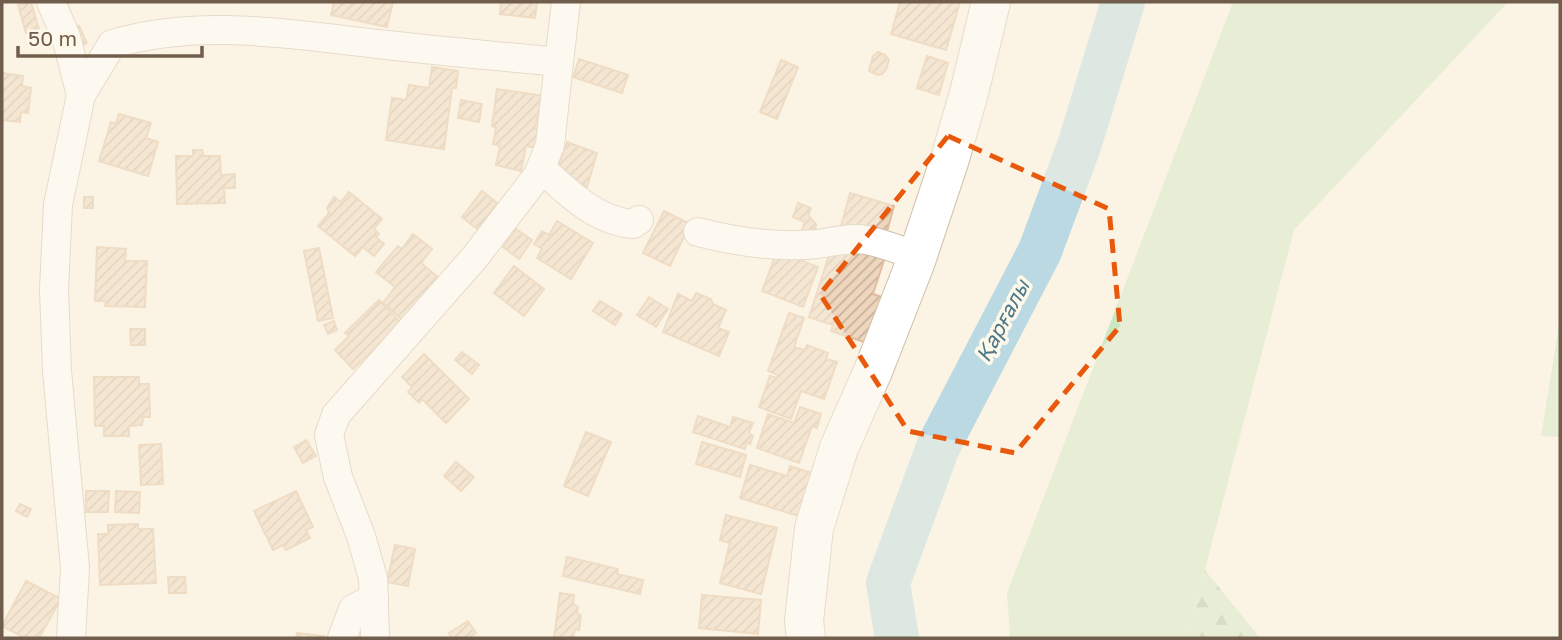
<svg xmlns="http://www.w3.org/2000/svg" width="1562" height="640" font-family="'Golos Text',sans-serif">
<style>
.grass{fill:#cee7c3}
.forest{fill:url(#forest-firs)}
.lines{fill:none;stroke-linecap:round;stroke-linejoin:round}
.river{stroke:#bad9e3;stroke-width:44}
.building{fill:url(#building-hatch);stroke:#e0be9f;stroke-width:2}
.street-casing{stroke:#cbbdab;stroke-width:30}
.secondary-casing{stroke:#cebea9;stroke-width:40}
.street{stroke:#fff;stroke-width:28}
.secondary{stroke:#fff;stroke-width:38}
.marked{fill:none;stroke:#e8590c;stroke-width:5;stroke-dasharray:14 9;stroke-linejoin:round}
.labels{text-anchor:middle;stroke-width:7;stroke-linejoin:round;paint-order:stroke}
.water-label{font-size:21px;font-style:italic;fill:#4a788a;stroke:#fef8ea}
</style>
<defs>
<pattern id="forest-firs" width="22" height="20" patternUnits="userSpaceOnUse" patternTransform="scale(1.75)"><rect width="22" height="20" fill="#cee7c3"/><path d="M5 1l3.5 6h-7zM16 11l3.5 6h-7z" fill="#acbea0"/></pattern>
<pattern id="building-hatch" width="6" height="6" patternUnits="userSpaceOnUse" patternTransform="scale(1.75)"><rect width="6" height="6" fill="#eed6bd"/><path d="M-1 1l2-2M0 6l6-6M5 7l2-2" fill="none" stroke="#c5b19c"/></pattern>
</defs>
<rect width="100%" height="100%" fill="#fbf4e4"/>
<g class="grass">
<polygon points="1233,2 1508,2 1294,230 1187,638 1010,638 1007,593"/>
<polygon points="1560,319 1560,437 1541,436"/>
</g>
<polygon class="forest" points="1205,570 1260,638 1187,638"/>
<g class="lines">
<polyline class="river" points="897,638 888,583 938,447 1040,251 1080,143 1123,2"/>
</g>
<g class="building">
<polygon points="31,2 39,29 26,33 18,5"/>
<polygon points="334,2 393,2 387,27 331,15"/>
<polygon points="501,2 537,2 535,18 500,14"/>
<polygon points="900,2 960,2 946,50 891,34"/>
<polygon points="79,26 87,43 79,47 70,31"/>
<polygon points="878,52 885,55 889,60 886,70 882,74 878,75 869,71 873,56"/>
<polygon points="927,56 948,63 939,95 917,88"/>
<polygon points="579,59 628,75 622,93 573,77"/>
<polygon points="781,60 798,67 777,119 760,112"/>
<polygon points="432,67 458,71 456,88 452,88 444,149 386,140 392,98 406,100 409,85 429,88"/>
<polygon points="2,73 23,76 22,86 31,88 28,113 21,112 20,122 2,120"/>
<polygon points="497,89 545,96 543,110 539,110 535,129 541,130 537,148 526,146 521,171 496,165 500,146 493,144 496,128 492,126"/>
<polygon points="461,100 482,104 479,122 458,118"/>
<polygon points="119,114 151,123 146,138 158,142 148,176 99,161 111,122 116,124"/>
<polygon points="567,142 597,153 587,187 555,175"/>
<polygon points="193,150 202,150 204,156 220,156 221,175 235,174 235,188 224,188 225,203 177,204 176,156 193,156"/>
<polygon points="482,191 497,203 489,214 493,217 481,232 462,217"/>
<polygon points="349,192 382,219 374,229 379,234 376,237 384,244 374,256 363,247 355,256 318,226 329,213 327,208 334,197 341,202"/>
<polygon points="850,193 894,206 885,239 841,226"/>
<rect x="84" y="197" width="9" height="11"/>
<polygon points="798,203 811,208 808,215 816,224 815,232 801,232 805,222 793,217"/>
<polygon points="664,211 690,224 670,266 643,253"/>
<polygon points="557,221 593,243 571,279 537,258 542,249 534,244 542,231 549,235"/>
<polygon points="516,229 532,240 519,259 503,247"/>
<polygon points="413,234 432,249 421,263 439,278 404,321 383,303 395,287 376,272 398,246 402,249"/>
<polygon points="832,246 885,257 873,294 885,298 870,344 831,331 833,325 809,317"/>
<polygon points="97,247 126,249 125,261 147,261 145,307 105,306 106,301 95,301"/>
<polygon points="319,248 333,318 318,321 304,251"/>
<polygon points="777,251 818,267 803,307 762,291"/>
<polygon points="514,266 544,289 524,316 494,293"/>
<polygon points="696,293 711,299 713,304 726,310 718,328 729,332 719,356 663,332 678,294 692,301"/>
<polygon points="649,297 668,309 656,327 637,315"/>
<polygon points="379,300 401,323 353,369 335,350 349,336 345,333"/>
<polygon points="600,301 622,314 615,325 593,311"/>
<polygon points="789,313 804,318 794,347 805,350 807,345 828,353 826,359 837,362 824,399 801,391 791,419 759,407 770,376 777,378 778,375 768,371"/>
<polygon points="334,321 337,330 328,334 324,325"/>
<polygon points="130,329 145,329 145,345 131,345"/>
<polygon points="462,352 479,365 472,374 455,360"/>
<polygon points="424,354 469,399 446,423 422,399 419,403 408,392 412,387 402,377"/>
<polygon points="94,377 139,377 139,384 149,384 150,417 143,417 142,425 129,426 129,436 104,436 104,426 95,426"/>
<polygon points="800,407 821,414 817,428 812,426 799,463 757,448 768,414 794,423"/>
<polygon points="698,416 730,427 733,417 753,423 749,433 753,436 750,444 747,442 745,449 693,432"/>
<polygon points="586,432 611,442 588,496 564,486"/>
<polygon points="306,440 316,456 303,463 294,447"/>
<polygon points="702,442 746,455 740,477 696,464"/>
<polygon points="161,444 163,484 141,485 139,445"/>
<polygon points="456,462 474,477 461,491 444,476"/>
<polygon points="750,465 787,476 790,466 815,474 802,517 740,498"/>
<polygon points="86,491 109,491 108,512 86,512"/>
<polygon points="116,491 140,492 139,513 115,512"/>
<polygon points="296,491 313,527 306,530 310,538 286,550 283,545 273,550 254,511"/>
<polygon points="20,504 31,509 27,517 16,511"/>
<polygon points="726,515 777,528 761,594 720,583 730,543 720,540"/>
<polygon points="138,524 138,529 153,529 156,583 100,585 98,534 108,534 108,525"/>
<polygon points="395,545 415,549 408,586 387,582"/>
<polygon points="567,557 618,569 617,574 643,580 640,594 563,576"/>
<polygon points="168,577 185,577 186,593 169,593"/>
<polygon points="26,581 61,599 39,638 25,638 2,626"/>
<polygon points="560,593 574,595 573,604 578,607 577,613 581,616 579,630 575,629 573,638 554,638"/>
<polygon points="702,595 761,600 758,634 699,628"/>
<polygon points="468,621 476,633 468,638 452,638 449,633"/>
<polygon points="297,633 324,636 323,638 296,638"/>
</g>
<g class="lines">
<defs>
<g id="street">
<polyline points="51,2 66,37 81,95 58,205 54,290 57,371 75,568 71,638"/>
<path d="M81,95L112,44C199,18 289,34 378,44C438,51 498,56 559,62L566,2"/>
<path d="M541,168C567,192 596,221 633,224L639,220"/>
<path d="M698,232C737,242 777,248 817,244C833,242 849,237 866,240C883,243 901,251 918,256"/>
<polyline points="342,638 353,609 374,598"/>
<polyline points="375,638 373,578 361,536 338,477 329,435 336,415 475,257 538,175 550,145 559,62"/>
</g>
<polyline id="secondary" points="806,638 804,621 814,528 839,448 873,371 916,261 949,162 969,93 991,2"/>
</defs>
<use href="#street" class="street-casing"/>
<use href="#secondary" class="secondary-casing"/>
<use href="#street" class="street"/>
<use href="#secondary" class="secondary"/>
</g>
<path d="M0 0H1562V640H0ZM948,136L1109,209L1120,326L1015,453L908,431L820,294Z" fill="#fbf4e4" fill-opacity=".55" fill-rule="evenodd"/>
<path class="marked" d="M948,136L1109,209L1120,326L1015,453L908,431L820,294Z"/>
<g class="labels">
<g class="water-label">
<text transform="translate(1003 321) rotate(-62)" y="7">Қарғалы</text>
</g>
</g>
<rect width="1562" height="640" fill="none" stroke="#715d4b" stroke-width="7"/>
<path d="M18 46v10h184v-10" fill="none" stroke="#715d4b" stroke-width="3.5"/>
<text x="28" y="46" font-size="21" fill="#715d4b" stroke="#fef8ea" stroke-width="5" paint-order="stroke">50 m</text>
</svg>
